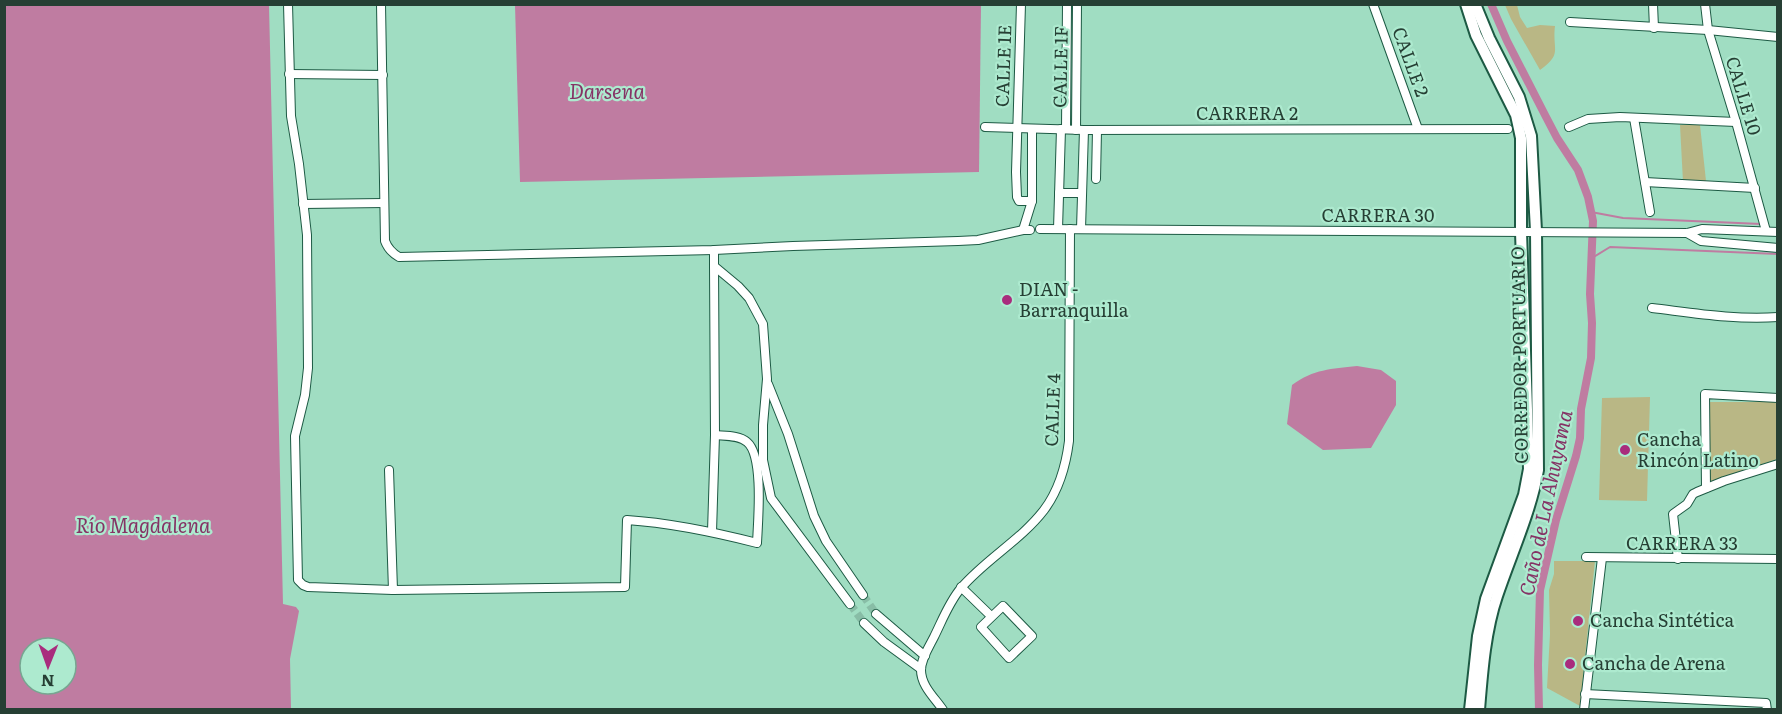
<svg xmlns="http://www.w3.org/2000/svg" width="1782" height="714" font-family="Literata,serif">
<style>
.green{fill:#b9b785}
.water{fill:#bf7ca1;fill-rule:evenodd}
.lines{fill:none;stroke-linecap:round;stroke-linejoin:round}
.stream{stroke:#bf7ca1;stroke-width:2}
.canal{stroke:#bf7ca1;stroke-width:8}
.minor-tunnel{stroke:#88bda6;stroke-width:8;stroke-dasharray:8 4;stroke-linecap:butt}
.minor-casing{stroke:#1d5a44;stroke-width:10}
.major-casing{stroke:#1d5a44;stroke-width:14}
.minor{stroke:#fff;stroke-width:8}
.major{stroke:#fff;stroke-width:10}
.poi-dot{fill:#a92c7d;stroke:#adeacf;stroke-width:2}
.labels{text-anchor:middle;stroke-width:4.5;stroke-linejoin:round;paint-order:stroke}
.street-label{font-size:18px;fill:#263f34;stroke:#adeacf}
.poi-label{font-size:18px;fill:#263f34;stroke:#adeacf;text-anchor:start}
.water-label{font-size:20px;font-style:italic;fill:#853365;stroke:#adeacf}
</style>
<rect width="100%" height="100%" fill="#a0ddc2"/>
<g class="green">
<path d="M1505,5H1517L1520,17L1527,28L1540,25L1555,26C1552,51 1563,53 1540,70L1511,19Z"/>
<polygon points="1680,125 1700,125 1706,181 1683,182"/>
<polygon points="1650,397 1647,501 1599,500 1602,398"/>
<polygon points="1709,402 1777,402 1777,459 1709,482"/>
<polygon points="1554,561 1595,561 1580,706 1547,688 1550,634 1549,590 1554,574"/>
</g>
<g class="water">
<path d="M4,5H269L283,604L296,607L299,611L290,659L291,709H5ZM30,648H66V684H30Z"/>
<polygon points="515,5 981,5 979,172 520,182"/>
<path d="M1357,366L1381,370L1396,381V405L1371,448L1323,450L1287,424L1292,385C1314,369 1331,369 1357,366Z"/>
</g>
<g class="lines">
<g class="stream">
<polyline points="1591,212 1623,218 1761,224"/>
<polyline points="1592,258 1610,247 1778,254"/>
</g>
<polyline class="canal" points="1491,4 1507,41 1545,115 1557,138 1578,170 1588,197 1593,221 1590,294 1592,323 1591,358 1581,409 1580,438 1576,456 1556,520 1540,590 1538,665 1539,710"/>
<g class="minor-tunnel">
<polyline points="863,595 876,614"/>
<polyline points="850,604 864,623"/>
</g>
<defs>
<g id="minor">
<polyline points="288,4 291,116 299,164 307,235 308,368 305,395 295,436 298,580 303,585 308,587 393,590"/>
<path d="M381,4L385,241C388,249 392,253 399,257L714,250L793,246L958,241L978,240L1023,230H1030"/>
<polyline points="1021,4 1016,172 1017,197 1019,201 1032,201"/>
<polyline points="1373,4 1418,129"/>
<polyline points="1653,4 1654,28"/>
<polyline points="1705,4 1708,30 1736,122 1766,231"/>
<polyline points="1570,22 1708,30 1778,37"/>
<polyline points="289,74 383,75"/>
<polyline points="1634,118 1650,212"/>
<polyline points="985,127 1084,130 1508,129"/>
<polyline points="1569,127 1588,119 1620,117 1736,122"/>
<polyline points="1066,129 1067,4"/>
<polyline points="1076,130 1077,4"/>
<polyline points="1096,179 1097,130"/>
<polyline points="1645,182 1755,188"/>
<polyline points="1059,193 1081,193"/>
<polyline points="303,204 384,203"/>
<polyline points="1040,229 1687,233 1702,229 1778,232"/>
<polyline points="1058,229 1061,129"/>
<polyline points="1081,229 1084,130"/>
<polyline points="1023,230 1032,201 1032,129"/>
<polyline points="1687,233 1701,241 1778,248"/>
<polyline points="714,250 714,266 738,286 749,298 763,324 767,379 763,425 763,460 771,498 850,604"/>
<path d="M1652,308C1694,313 1735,320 1778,317"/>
<polyline points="768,384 788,434 814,516 826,541 863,595"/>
<path d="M389,470L393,590L625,587L627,520C671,523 714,532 757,543C758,521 764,456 747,442C739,435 725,436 715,435"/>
<polyline points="1706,488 1705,394 1778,398"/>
<polyline points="712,532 715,435 714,266"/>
<polyline points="1586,557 1778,559"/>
<polyline points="1678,559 1673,514 1687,504 1693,494 1697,492 1724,481 1778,464"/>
<polyline points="961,587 991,616"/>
<polygon points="1003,606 1032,636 1009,658 981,627"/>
<polyline points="876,614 925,656"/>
<polyline points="864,623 884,642 921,669"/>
<polyline points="1585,694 1766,703 1767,710"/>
<path d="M943,710C935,698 921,686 921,670C921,659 929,647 934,637C942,621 949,602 961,588C986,559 1021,540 1044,510C1059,490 1066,465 1069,441L1070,229"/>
<polyline points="1584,710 1602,558"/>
</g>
<g id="major">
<polyline points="1466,4 1476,35 1516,115 1521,138 1521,232 1529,469 1524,495 1486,599 1478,636 1470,710"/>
<path d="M1475,4L1489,38L1519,97L1531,136L1536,231L1538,470C1530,514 1511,554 1497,596C1485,631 1482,673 1479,710"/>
</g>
</defs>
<use href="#minor" class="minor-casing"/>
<use href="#major" class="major-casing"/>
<use href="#minor" class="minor"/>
<use href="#major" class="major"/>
</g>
<g class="poi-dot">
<circle cx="1007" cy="300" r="6"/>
<circle cx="1625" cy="450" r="6"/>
<circle cx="1578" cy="621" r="6"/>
<circle cx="1570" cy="664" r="6"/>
</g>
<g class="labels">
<g class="street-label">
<text transform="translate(1410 62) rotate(70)" y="6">CALLE 2</text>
<text transform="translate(1004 66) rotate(-88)" y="6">CALLE 1E</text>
<text transform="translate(1061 67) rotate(-89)" y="6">CALLE 1F</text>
<text transform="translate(1743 96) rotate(73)" y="6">CALLE 10</text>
<text x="1247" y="120">CARRERA 2</text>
<text x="1378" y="222">CARRERA 30</text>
<text transform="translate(1520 355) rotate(-91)" y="6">CORREDOR PORTUARIO</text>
<text transform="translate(1053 410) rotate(-88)" y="6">CALLE 4</text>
<text x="1682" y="550">CARRERA 33</text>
</g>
<g class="poi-label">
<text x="1019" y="296">DIAN -<tspan x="1019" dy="21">Barranquilla</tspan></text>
<text x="1637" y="446">Cancha<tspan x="1637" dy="21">Rincón Latino</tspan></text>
<text x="1590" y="627">Cancha Sintética</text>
<text x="1582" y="670">Cancha de Arena</text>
</g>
<g class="water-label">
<text x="607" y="99">Darsena</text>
<text transform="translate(1546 503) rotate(-78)" y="7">Caño de La Ahuyama</text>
<text x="143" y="533">Río Magdalena</text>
</g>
</g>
<rect width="1782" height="714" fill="none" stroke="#263f34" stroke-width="12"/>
<g transform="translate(48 666) rotate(181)"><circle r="28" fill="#adeacf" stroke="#77a691" stroke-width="1.5"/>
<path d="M0-4.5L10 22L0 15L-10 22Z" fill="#a92c7d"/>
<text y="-9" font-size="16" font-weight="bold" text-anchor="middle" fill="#263f34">N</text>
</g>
</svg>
